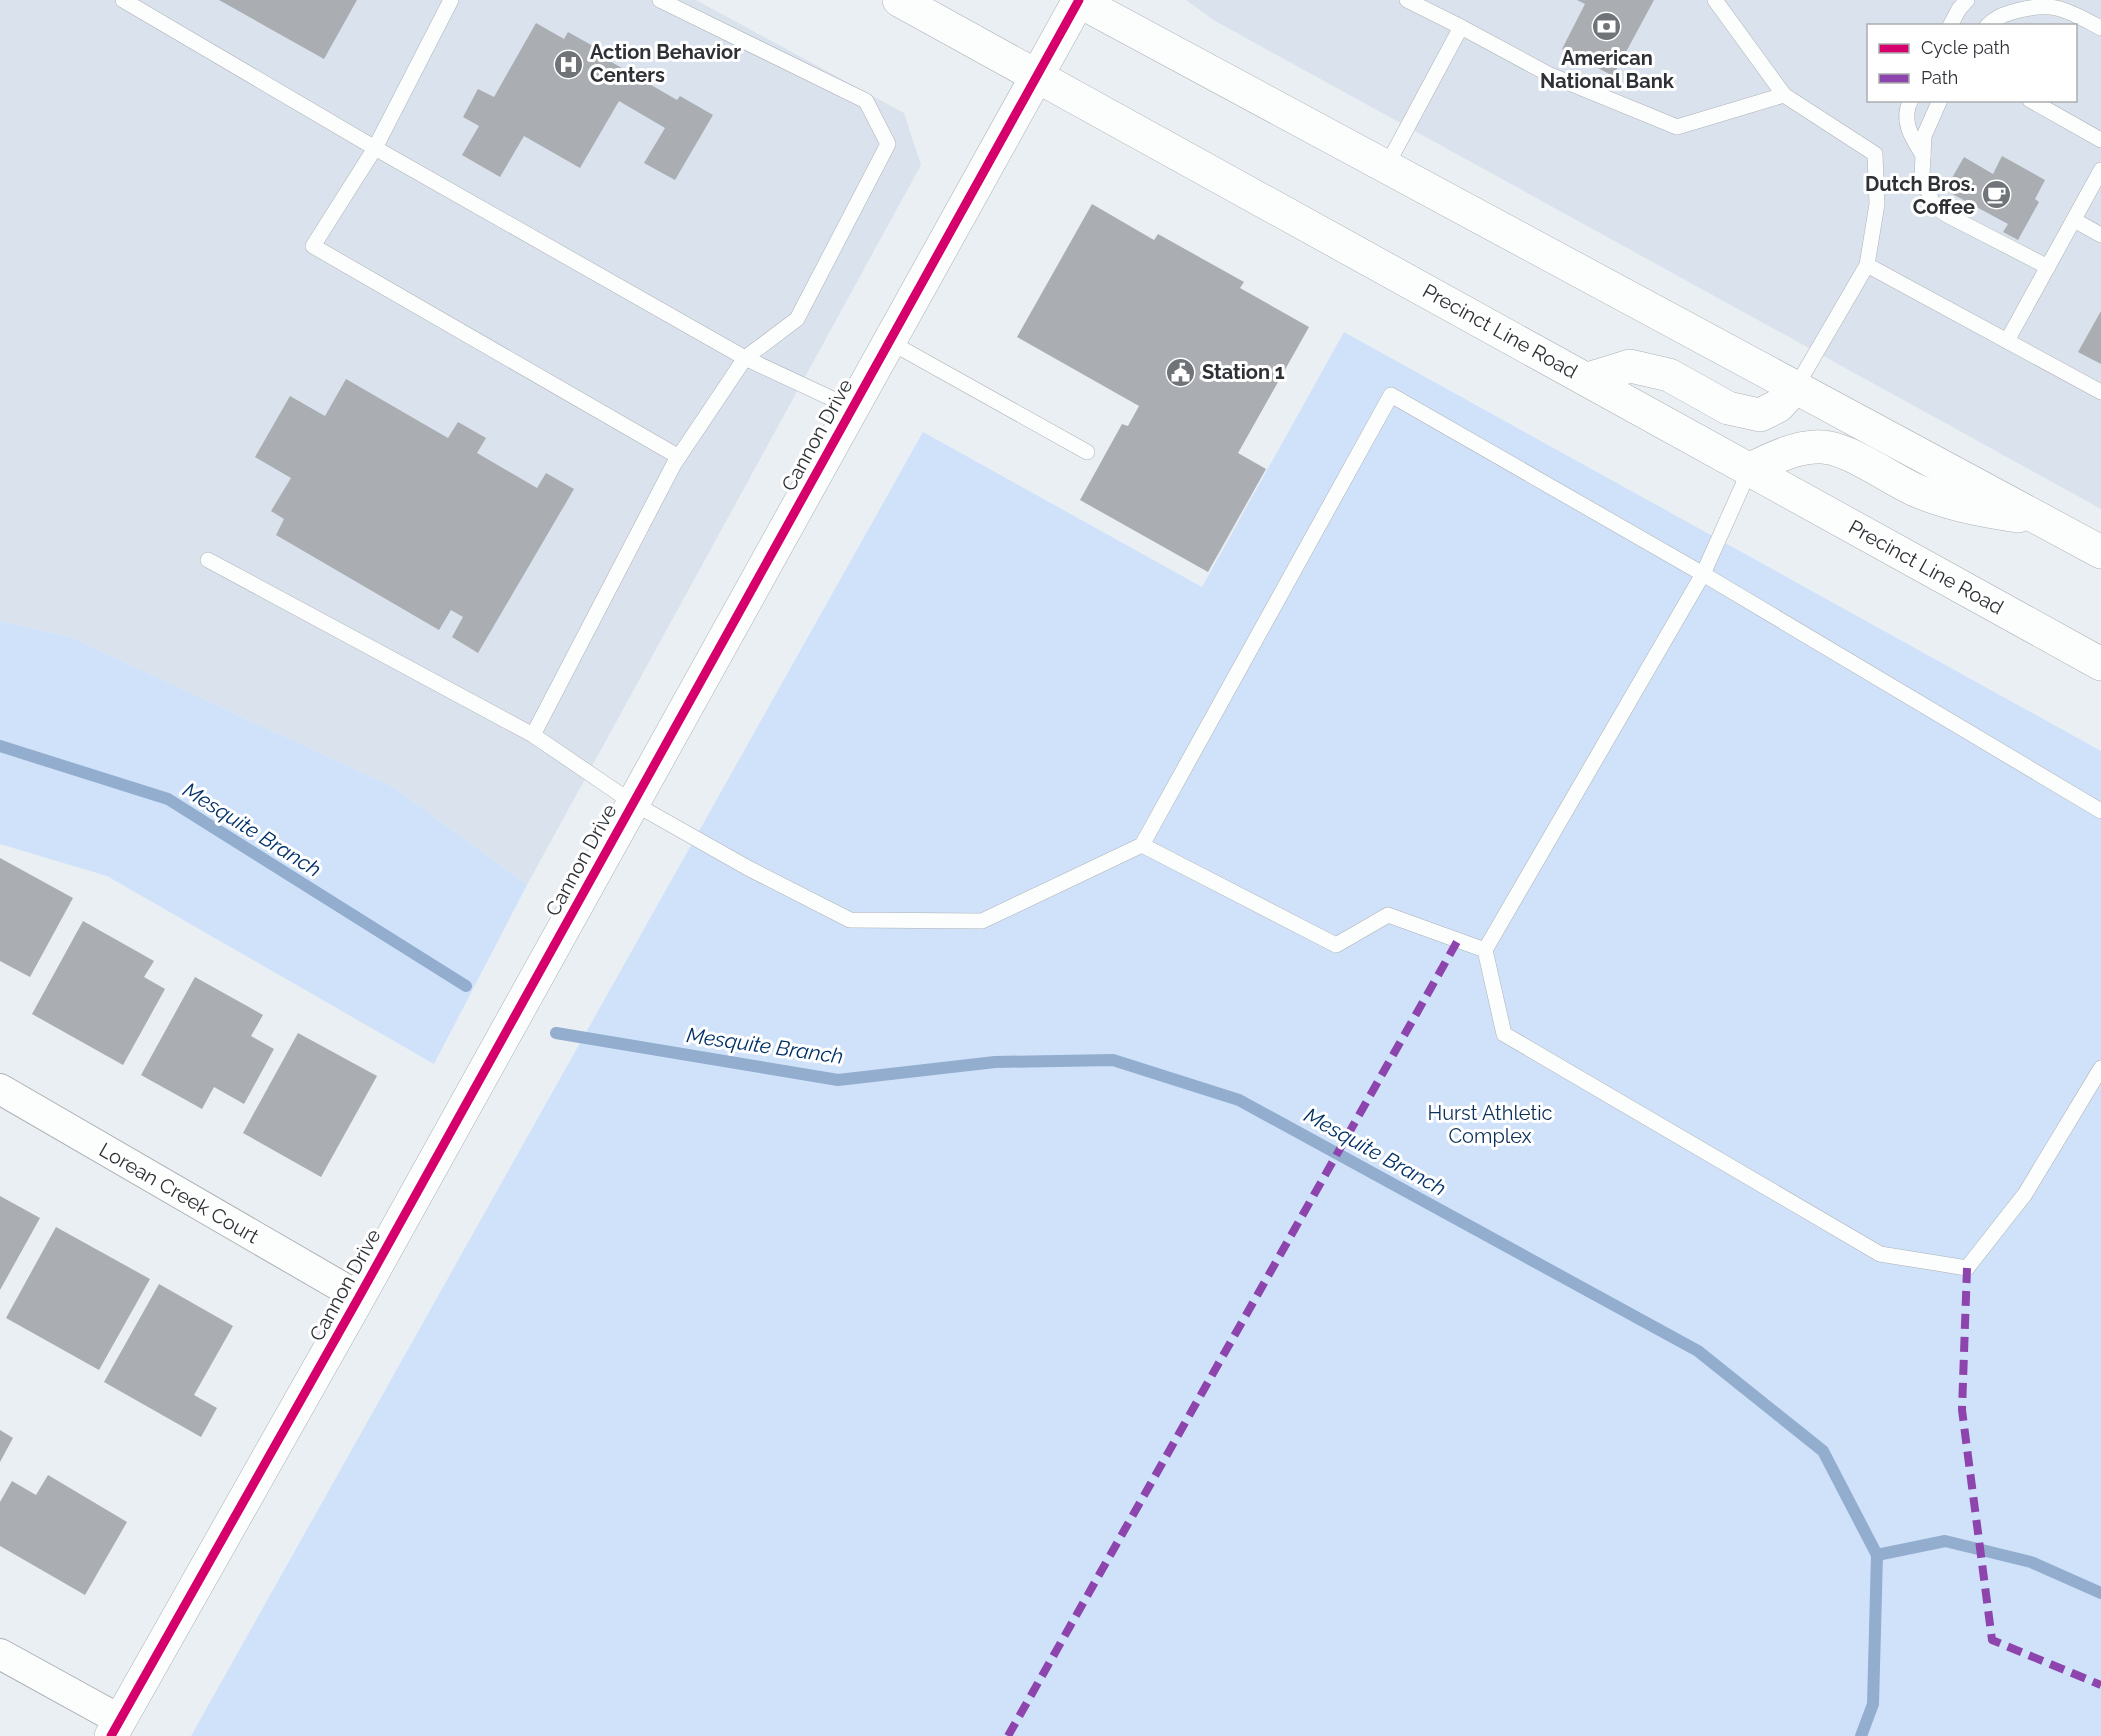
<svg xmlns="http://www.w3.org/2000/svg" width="2101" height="1736" font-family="Raleway,sans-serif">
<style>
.built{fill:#dae3ed;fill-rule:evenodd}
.green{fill:#cfe2fa}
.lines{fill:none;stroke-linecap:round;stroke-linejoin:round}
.stream{stroke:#93adce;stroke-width:12}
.building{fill:#aaadb1}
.lane-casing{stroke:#adb1b5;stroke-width:16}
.street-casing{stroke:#adb1b5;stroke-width:32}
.secondary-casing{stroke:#adb1b5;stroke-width:34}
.primary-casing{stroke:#adb1b5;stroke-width:34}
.lane{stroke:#fcfdfd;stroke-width:15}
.street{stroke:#fcfdfd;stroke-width:30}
.secondary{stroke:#fcfdfd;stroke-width:33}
.primary{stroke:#fcfdfd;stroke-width:33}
.quiet{stroke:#8e44ad;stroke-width:8;stroke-dasharray:15 8;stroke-linecap:butt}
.cycleway-casing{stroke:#fff;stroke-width:13}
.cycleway{stroke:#d6006c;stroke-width:9}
.labels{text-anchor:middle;stroke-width:6;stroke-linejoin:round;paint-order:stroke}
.poi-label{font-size:20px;font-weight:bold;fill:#2e3135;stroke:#fff;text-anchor:start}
.street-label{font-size:20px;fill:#2e3135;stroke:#fff}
.park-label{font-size:20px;fill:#0b305a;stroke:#fff}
.water-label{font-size:21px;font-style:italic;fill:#003167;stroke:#fff}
</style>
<rect width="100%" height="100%" fill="#eaeff4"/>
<g class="built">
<polygon points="0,0 696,0 904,113 921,165 527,885 393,787 70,637 0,621"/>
<path d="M1186,0H2101V509L1215,21ZM1868,26H2076V100H1868Z"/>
</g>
<g class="green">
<polygon points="1344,332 2101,751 2101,1736 191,1736 923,432 1202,587"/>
<polygon points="0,621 70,637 393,787 527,885 434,1064 107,876 0,844"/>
</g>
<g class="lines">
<g class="stream">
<polyline points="0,746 168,799 466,986"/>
<polyline points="556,1033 838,1080 995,1062 1113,1060 1239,1100 1698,1351 1823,1451 1877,1555 1873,1704 1861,1736"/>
<polyline points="1877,1555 1945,1541 2031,1562 2101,1593"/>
</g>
</g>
<g class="building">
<polygon points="219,0 357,0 324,59"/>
<polygon points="1577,0 1654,0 1613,76 1562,49 1585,4"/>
<polygon points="536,23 564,39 568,32 611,56 608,60 677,100 680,96 713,115 675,180 644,163 665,128 619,101 580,168 524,136 500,177 462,155 479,126 463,117 478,89 494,97"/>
<polygon points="2002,156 2045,180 2035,199 2039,202 2018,240 2003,232 2008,224 1945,190 1964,157 1993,174"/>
<polygon points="1092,204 1154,240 1158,234 1244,282 1240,288 1309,327 1238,453 1266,469 1208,572 1080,500 1122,424 1128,426 1139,406 1017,337"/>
<polygon points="2101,311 2101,364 2078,352"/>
<polygon points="346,379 448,438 458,422 486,438 477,453 537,488 546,473 574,489 478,653 452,637 463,617 451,610 439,630 276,535 284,519 271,511 291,478 255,457 290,396 325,416"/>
<polygon points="0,858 73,898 30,977 0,961"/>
<polygon points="83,921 154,961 144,977 165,989 123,1065 32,1014"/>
<polygon points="195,977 263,1015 251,1036 274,1049 244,1104 214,1087 202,1109 141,1075"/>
<polygon points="298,1033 377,1076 321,1177 243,1133"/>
<polygon points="0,1196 40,1218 0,1290"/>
<polygon points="56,1227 150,1279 99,1370 6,1318"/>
<polygon points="159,1284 233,1326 194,1395 217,1408 201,1437 104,1382"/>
<polygon points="0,1430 13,1438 0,1462"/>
<polygon points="48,1475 127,1522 85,1595 0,1546 0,1502 12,1481 36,1495"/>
</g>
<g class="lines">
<defs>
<g id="lane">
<polyline points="123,0 375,148 451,0"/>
<polyline points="660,0 866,101 888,144 797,319 745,358 375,148 313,246 679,457"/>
<polyline points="1407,0 1461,27"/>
<polyline points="1715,0 1784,95"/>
<polyline points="1950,26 1959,9 1967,0"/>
<path d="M1987,26C1999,15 2005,14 2020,10C2056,1 2070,12 2101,28"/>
<path d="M1911,100C1900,120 1912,138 1923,155"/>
<polyline points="1940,100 1924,136 1922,176 1934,206 1947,215 2048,267"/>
<polyline points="2030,100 2101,140"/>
<polyline points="1386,167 1461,27 1550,75 1677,127 1784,95 1875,154 1877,204 1867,265 1796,387"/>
<polyline points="2074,220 2101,235"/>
<polyline points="1867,265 2101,392"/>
<polyline points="2007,341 2101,170"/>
<polyline points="890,342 1087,452"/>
<polyline points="852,408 745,358 674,464 533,735 633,803 748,868 850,920 982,921 1142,845 1391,395 1703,574 1750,469"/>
<polyline points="208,560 533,735"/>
<polyline points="1142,845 1336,945 1388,915 1485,950 1504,1034 1880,1254 1967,1268 2025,1194 2101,1068"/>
<polyline points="1485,950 1703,574 2101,811"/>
</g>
<g id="street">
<polyline points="0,1089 359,1297"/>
<polyline points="0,1654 120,1720"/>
</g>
<polyline id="secondary" points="111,1736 359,1297 1079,0"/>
<g id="primary">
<polyline points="899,0 2101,664"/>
<polyline points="1077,0 2101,552"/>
<polyline points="1588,379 1630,366 1669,375 1728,408 1760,415 1778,406 1796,387"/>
<path d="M1750,469C1770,460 1792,448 1815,447C1846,444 1890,480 1920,492C1952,505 1984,511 2018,516"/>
</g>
</defs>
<use href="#lane" class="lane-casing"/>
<use href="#street" class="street-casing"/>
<use href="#secondary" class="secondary-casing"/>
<use href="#primary" class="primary-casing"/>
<use href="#lane" class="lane"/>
<use href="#street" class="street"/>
<use href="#secondary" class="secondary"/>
<use href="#primary" class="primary"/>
<g class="quiet">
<polyline points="1967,1268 1962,1410 1992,1640 2101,1685"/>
<polyline points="1008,1736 1458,940"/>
</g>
<defs>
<polyline id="cycleway" points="111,1736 359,1297 1079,0"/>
</defs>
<use href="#cycleway" class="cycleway-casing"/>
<use href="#cycleway" class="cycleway"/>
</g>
<defs>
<symbol id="bank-disc" viewBox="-11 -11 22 22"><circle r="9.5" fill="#707478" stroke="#fff"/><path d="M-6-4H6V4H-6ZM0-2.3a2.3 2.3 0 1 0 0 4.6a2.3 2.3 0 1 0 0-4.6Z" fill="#fff"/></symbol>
<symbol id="hospital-disc" viewBox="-11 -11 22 22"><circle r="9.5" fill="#707478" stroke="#fff"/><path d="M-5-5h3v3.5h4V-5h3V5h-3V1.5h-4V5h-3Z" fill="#fff"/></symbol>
<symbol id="cafe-disc" viewBox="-11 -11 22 22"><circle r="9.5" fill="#707478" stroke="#fff"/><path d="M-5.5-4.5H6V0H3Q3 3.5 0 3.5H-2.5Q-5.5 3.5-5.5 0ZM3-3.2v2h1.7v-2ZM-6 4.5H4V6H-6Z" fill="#fff"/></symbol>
<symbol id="civic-disc" viewBox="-11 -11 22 22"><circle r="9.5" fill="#707478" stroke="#fff"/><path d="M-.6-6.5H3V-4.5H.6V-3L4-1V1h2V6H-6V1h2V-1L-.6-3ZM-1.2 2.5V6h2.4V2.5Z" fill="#fff"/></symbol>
</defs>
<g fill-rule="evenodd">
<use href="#bank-disc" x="1590" y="10" width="33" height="33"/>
<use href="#hospital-disc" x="552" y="48" width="33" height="33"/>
<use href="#cafe-disc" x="1980" y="178" width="33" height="33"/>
<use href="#civic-disc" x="1164" y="356" width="33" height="33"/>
</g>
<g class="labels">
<g class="poi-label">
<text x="590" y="59">Action Behavior<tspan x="590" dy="23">Centers</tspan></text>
<text x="1607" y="65" text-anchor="middle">American<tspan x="1607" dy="23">National Bank</tspan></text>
<text x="1975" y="191" text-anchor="end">Dutch Bros.<tspan x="1975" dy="23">Coffee</tspan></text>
<text x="1202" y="379">Station 1</text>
</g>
<g class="street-label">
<text transform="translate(1500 331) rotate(29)" y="7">Precinct Line Road</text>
<text transform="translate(817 435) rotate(-61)" y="7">Cannon Drive</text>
<text transform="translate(1926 567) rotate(29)" y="7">Precinct Line Road</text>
<text transform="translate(581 860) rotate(-61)" y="7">Cannon Drive</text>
<text transform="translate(179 1193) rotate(30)" y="7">Lorean Creek Court</text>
<text transform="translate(345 1285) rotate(-61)" y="7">Cannon Drive</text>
</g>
<g class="park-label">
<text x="1490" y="1120">Hurst Athletic<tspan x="1490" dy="23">Complex</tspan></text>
</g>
<g class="water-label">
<text transform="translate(252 830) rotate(32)" y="7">Mesquite Branch</text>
<text transform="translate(765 1046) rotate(8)" y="7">Mesquite Branch</text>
<text transform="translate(1375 1152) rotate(29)" y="7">Mesquite Branch</text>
</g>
</g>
<rect x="1867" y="24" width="210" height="78" fill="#ffffff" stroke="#abadae" stroke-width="1.5"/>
<rect x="1879" y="44" width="30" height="9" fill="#d6006c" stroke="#abadae" stroke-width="1.5"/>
<text x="1921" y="54" font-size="18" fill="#2e3135">Cycle path</text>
<rect x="1879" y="74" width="30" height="9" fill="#8e44ad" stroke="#abadae" stroke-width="1.5"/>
<text x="1921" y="84" font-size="18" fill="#2e3135">Path</text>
</svg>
